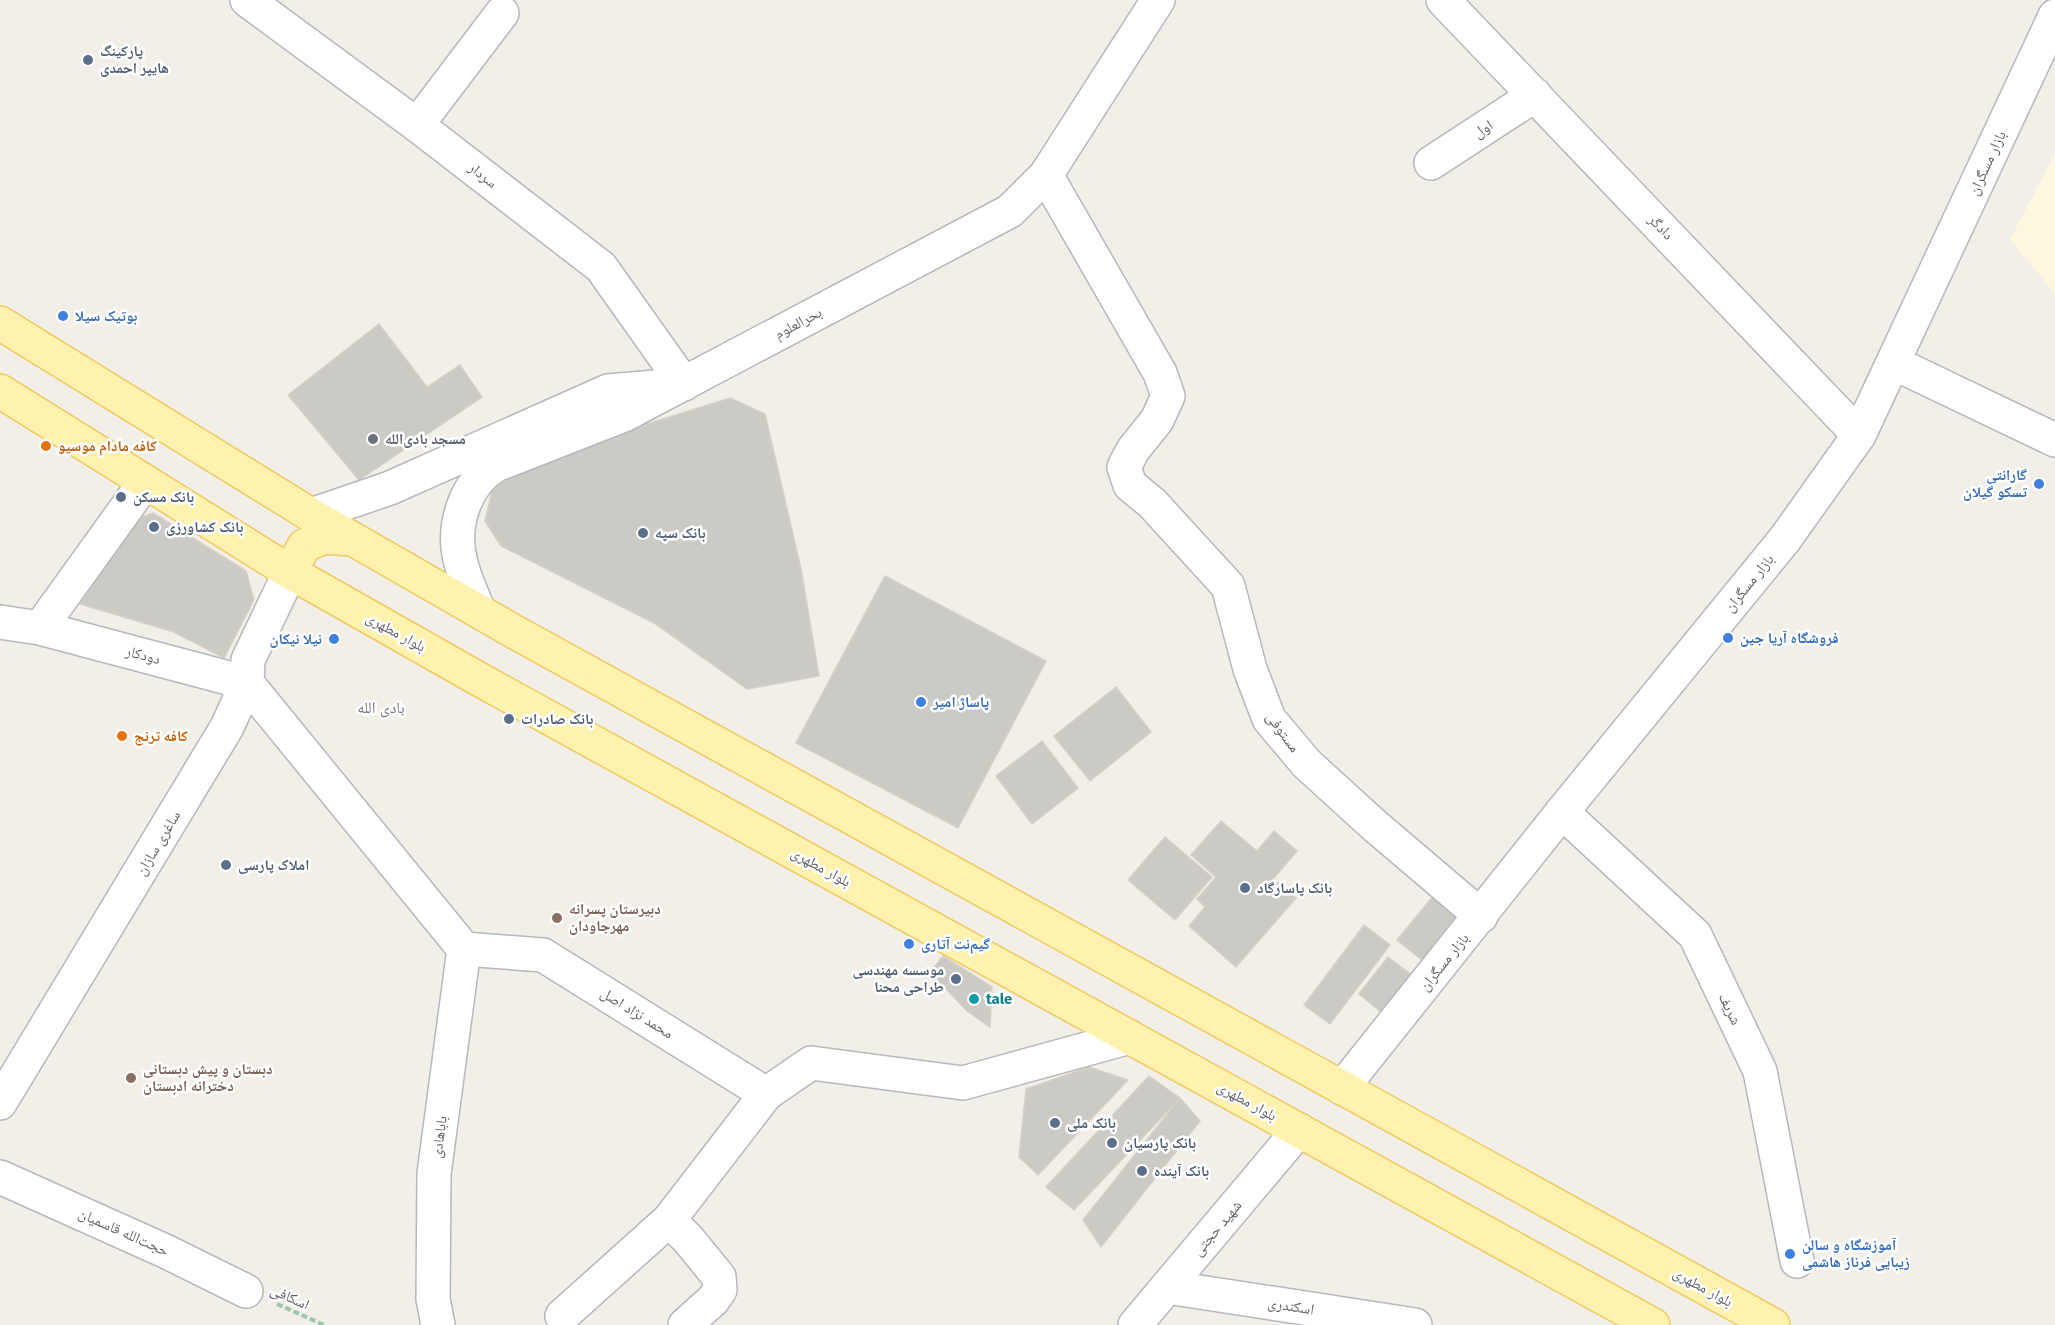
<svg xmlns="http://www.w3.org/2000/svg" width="2055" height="1325" font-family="'Fira Sans','Noto Naskh Arabic',sans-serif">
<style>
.commercial{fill:#fef7e0}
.building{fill:#cccac5;stroke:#d6d1c6;stroke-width:1.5}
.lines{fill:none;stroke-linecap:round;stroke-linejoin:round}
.minor-casing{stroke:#b5b8bc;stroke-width:36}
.major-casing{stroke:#f2c960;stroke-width:36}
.path{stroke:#9cc7a9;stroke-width:4;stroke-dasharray:6 3;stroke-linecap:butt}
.minor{stroke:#fff;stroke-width:33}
.major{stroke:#fff2af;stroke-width:33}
.service-dot{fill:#5c6f8a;stroke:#fff;stroke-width:2}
.shop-dot{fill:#3f7fe0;stroke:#fff;stroke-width:2}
.worship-dot{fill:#6b7280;stroke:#fff;stroke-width:2}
.food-dot{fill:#e8710a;stroke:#fff;stroke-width:2}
.education-dot{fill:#8d6e63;stroke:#fff;stroke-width:2}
.culture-dot{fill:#0f9aa8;stroke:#fff;stroke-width:2}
.labels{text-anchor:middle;stroke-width:5;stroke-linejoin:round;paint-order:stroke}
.service-label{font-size:15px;font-weight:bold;fill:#4e5e75;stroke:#fff;text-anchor:start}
.street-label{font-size:15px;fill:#5f6368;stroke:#fff}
.shop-label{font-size:15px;font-weight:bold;fill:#366cbe;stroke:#fff;text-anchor:start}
.worship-label{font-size:15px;font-weight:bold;fill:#5b616d;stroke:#fff;text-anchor:start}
.food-label{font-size:15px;font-weight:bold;fill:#c56008;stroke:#fff;text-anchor:start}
.education-label{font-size:15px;font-weight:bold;fill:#785e54;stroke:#fff;text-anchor:start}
.culture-label{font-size:15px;font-weight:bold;fill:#0d838f;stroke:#fff;text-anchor:start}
.neighbourhood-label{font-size:16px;fill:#70757a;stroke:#fff}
</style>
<rect width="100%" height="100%" fill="#f1efe8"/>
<polygon class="commercial" points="2055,153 2055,293 2010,240"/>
<g class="building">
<polygon points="379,324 427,387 460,365 482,397 359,480 288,395"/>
<polygon points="730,398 765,414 801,569 819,676 747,689 654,623 501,546 485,521 492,491 524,466 586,443"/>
<polygon points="153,513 246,571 254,600 224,658 174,632 80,604 135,519"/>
<polygon points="885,576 1046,661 958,828 796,743"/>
<polygon points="1116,687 1151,732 1090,781 1054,736"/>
<polygon points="1042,741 1078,788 1032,824 996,776"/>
<polygon points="1221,821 1257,851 1274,831 1297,851 1273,879 1296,898 1236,967 1189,926 1205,907 1197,899 1216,877 1191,855"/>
<polygon points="1165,837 1212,877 1175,920 1128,880"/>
<polygon points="1435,894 1459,914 1422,960 1397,940"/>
<polygon points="1364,925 1390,945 1330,1024 1304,1005"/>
<polygon points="943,956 992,987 990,1027 967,1011 930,972"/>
<polygon points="1388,957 1413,976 1383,1014 1359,994"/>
<polygon points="1089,1067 1128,1080 1038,1175 1019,1157 1026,1089"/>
<polygon points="1149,1076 1180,1098 1074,1210 1046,1187"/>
<polygon points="1180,1098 1200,1121 1101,1247 1083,1220"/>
</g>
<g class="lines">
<defs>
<g id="minor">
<polyline points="247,0 417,125 601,267 684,384"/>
<polyline points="1443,0 1859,435"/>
<polyline points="417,125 502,13"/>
<polyline points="1431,163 1535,95"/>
<polyline points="1046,175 1160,373 1168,396 1157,420 1133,450 1124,467 1130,485 1152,503 1228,586 1250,669 1269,719 1307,764 1374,825 1481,916"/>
<polyline points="1894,363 2055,440"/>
<polyline points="311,515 390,488 608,391 667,386"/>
<path d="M479,611C473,596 465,580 461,563C451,528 464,484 496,465L624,415L1010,211L1046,175L1158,0"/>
<polyline points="0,622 40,628 247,683"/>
<polyline points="40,628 145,482"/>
<polyline points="247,683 464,949 543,955 766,1094 811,1063 963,1083 1130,1037"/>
<polyline points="1562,812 1695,935 1760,1071 1797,1261"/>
<polyline points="1342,1088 1562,812 1785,539 1859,435 2055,16"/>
<polyline points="0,1103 227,727 247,683 248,660 290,572"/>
<polyline points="0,1177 165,1251 246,1291"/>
<polyline points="669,1220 688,1239 719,1277 720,1290 713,1300 685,1325"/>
<polyline points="1167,1287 1415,1325"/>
<polyline points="562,1316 669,1220 766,1094"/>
<polyline points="438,1325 433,1299 434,1174 464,949"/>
<polyline points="1135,1325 1299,1130"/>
</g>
<g id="major">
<polyline points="0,323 311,515 513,631 1773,1325"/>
<polyline points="0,391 290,572 484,682 1653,1325"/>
<polyline points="290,572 304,546 323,537 352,539"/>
</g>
</defs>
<use href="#minor" class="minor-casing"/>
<use href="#major" class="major-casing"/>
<polyline class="path" points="277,1304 324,1325"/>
<use href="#minor" class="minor"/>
<use href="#major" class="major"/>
</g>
<g class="service-dot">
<circle cx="88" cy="60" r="6"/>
<circle cx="121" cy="497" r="6"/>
<circle cx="154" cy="527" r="6"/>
<circle cx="643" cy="533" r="6"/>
<circle cx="509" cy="719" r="6"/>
<circle cx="226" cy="865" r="6"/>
<circle cx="1245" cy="888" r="6"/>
<circle cx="956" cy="979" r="6"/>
<circle cx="1055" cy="1123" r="6"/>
<circle cx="1112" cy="1143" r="6"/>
<circle cx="1142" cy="1171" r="6"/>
</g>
<g class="shop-dot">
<circle cx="63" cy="316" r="6"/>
<circle cx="2039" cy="484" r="6"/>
<circle cx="1728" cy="638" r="6"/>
<circle cx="334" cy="639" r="6"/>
<circle cx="921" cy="702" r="6"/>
<circle cx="909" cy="944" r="6"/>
<circle cx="1790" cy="1254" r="6"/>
</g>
<circle class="worship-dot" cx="373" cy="439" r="6"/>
<g class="food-dot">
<circle cx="46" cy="446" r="6"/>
<circle cx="122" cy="736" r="6"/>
</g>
<g class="education-dot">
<circle cx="557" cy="918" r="6"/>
<circle cx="131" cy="1078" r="6"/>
</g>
<circle class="culture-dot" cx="974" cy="999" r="6"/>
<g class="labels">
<g class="service-label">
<text x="100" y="56">پارکینگ<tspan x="100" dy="17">هایپر احمدی</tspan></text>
<text x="133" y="502">بانک مسکن</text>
<text x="166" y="532">بانک کشاورزی</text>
<text x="655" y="538">بانک سپه</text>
<text x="521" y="724">بانک صادرات</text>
<text x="238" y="870">املاک پارسی</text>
<text x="1257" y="893">بانک پاسارگاد</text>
<text x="944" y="975" text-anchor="end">موسسه مهندسی<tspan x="944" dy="17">طراحی محنا</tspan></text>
<text x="1067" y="1128">بانک ملی</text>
<text x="1124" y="1148">بانک پارسیان</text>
<text x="1154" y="1176">بانک آینده</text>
</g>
<g class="street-label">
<text transform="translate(1483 129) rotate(-33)" y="5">اول</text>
<text transform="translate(1987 163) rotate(-65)" y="5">بازار مسگران</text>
<text transform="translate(483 175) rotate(38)" y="5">سردار</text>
<text transform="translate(1661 227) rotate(46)" y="5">دادگر</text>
<text transform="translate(798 323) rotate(-28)" y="5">بحرالعلوم</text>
<text transform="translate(1749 583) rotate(-51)" y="5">بازار مسگران</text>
<text transform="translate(396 632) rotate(29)" y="5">بلوار مطهری</text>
<text transform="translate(143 655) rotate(15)" y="5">دودکار</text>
<text transform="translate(1283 732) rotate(54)" y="5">مستوفی</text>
<text transform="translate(158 843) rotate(-59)" y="5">ساغری سازان</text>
<text transform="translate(821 867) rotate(29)" y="5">بلوار مطهری</text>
<text transform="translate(1444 962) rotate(-51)" y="5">بازار مسگران</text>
<text transform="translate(1730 1009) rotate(64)" y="5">شریف</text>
<text transform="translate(637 1013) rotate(32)" y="5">محمد نژاد اصل</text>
<text transform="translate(1247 1101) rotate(29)" y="5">بلوار مطهری</text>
<text transform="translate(439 1137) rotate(-82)" y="5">باباهادی</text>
<text transform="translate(1217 1228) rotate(-50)" y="5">شهید حجتی</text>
<text transform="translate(124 1232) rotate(24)" y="5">حجت‌الله قاسمیان</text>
<text transform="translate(1703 1287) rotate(29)" y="5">بلوار مطهری</text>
<text transform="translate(290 1297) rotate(24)" y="5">اسکافی</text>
<text transform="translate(1291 1306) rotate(9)" y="5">اسکندری</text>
</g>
<g class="shop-label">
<text x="75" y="321">بوتیک سیلا</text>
<text x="2027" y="480" text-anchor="end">گارانتی<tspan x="2027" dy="17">تسکو گیلان</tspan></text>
<text x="1740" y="643">فروشگاه آریا جین</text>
<text x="322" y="644" text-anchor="end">نیلا نیکان</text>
<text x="933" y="707">پاساژ امیر</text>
<text x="921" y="949">گیم‌نت آتاری</text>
<text x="1802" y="1250">آموزشگاه و سالن<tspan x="1802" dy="17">زیبایی فرناز هاشمی</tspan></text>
</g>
<g class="worship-label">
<text x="385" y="444">مسجد بادی‌الله</text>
</g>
<g class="food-label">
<text x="58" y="451">کافه مادام موسیو</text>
<text x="134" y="741">کافه ترنج</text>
</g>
<g class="education-label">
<text x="569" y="914">دبیرستان پسرانه<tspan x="569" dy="17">مهرجاودان</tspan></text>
<text x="143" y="1074">دبستان و پیش دبستانی<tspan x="143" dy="17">دخترانه ادبستان</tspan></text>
</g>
<g class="culture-label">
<text x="986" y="1004">tale</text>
</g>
<g class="neighbourhood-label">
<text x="381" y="713">بادی الله</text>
</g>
</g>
</svg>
